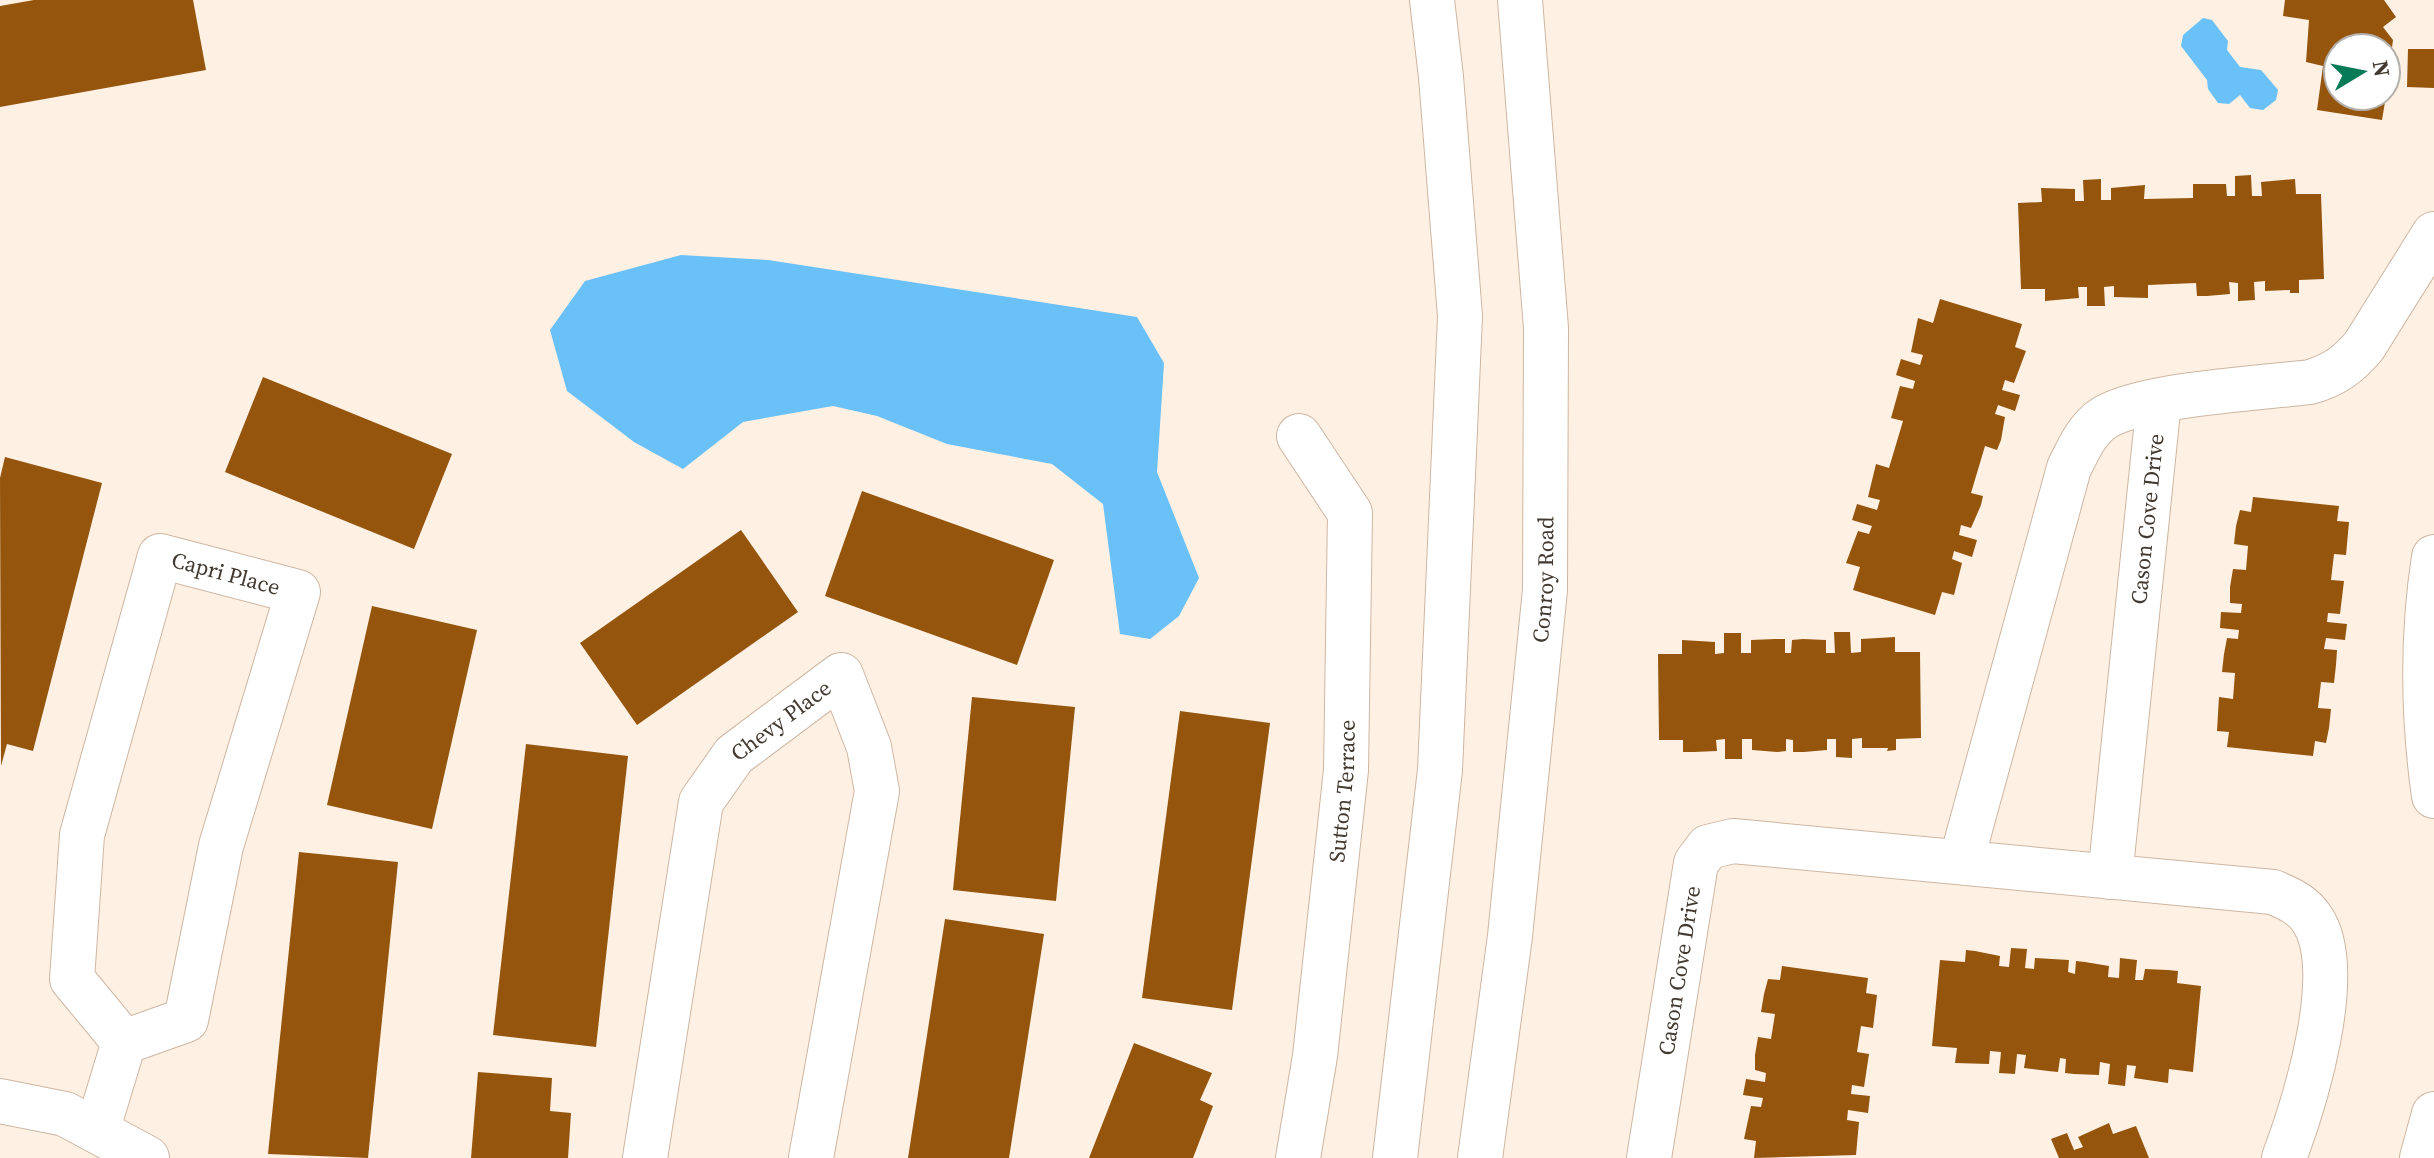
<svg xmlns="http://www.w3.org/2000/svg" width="2434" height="1158" font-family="'Source Serif 4',serif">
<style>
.water{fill:#6ac1f7}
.building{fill:#95550d}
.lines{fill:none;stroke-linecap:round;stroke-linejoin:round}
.minor-casing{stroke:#cdb6a2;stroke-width:46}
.major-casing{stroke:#cdb6a2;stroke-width:46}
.minor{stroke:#fff;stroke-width:44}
.major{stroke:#fff;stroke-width:44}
.labels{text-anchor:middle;stroke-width:8;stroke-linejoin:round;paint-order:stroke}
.street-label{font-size:22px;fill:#423930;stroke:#fff}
</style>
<rect width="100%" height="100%" fill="#fff0e4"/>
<g class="water">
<polygon points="2203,18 2212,20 2228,41 2227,50 2240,67 2261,70 2278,90 2276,100 2263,110 2250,108 2240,95 2229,104 2218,103 2208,89 2207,80 2181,46 2183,35"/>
<polygon points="681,255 768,260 1137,317 1164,363 1157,472 1199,578 1179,616 1150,639 1120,634 1103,504 1052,464 947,444 877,416 833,406 743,422 683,469 634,442 567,391 550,330 585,281"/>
</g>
<g class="building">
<polygon points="34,0 193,0 206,70 0,107 0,6"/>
<polygon points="2285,0 2384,0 2396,17 2383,27 2393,40 2388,79 2386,48 2338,48 2338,96 2386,96 2382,120 2317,110 2323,66 2306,62 2309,20 2283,16"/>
<polygon points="2408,49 2434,49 2434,88 2407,87"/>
<polygon points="2251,175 2252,196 2262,196 2261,182 2295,179 2296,194 2321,194 2324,279 2299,280 2299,293 2290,293 2290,290 2265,291 2265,281 2254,282 2255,300 2238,301 2238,283 2229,282 2230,294 2207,296 2197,296 2196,283 2148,285 2148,298 2114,297 2114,286 2104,287 2105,306 2087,306 2087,287 2078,287 2079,298 2056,300 2045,301 2045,289 2021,289 2018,203 2042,202 2041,188 2075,189 2075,201 2084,201 2083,180 2101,179 2101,200 2111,200 2111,188 2145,185 2144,199 2193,198 2193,184 2226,184 2227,196 2235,196 2235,176"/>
<polygon points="1940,299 2022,324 2015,347 2026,351 2014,383 2005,380 2002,390 2020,395 2015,411 1998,405 1995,414 2005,417 2001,440 1997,450 1985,446 1971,493 1983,496 1981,505 1971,528 1961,525 1959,535 1977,540 1972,557 1954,551 1952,559 1962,563 1954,595 1942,592 1935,615 1853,590 1860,567 1846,563 1858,531 1869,534 1872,526 1852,520 1857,504 1877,510 1880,500 1868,497 1876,464 1889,468 1903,421 1891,418 1900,386 1913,389 1915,381 1896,375 1901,359 1920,365 1923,355 1911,352 1918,318 1933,323"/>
<polygon points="263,377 452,454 414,549 225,472"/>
<polygon points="5,457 102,483 33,751 7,744 1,766 0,478"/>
<polygon points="862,491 1054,560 1017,665 825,596"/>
<polygon points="2253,497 2339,506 2337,521 2349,522 2346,555 2334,554 2331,580 2344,581 2340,614 2328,613 2327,622 2347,624 2345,640 2326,638 2324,649 2337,650 2336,665 2334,683 2321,682 2318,708 2331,709 2329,728 2326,743 2315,741 2313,756 2227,747 2229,732 2217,731 2219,697 2233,699 2235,673 2222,672 2224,654 2227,638 2238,639 2239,630 2220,628 2221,612 2241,613 2242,604 2230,603 2230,587 2233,569 2246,570 2248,546 2234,544 2236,526 2240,510 2251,512"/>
<polygon points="741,530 798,612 637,725 580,643"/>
<polygon points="372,606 477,630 432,829 327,805"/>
<polygon points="1834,632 1850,632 1851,653 1861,652 1861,639 1895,637 1895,652 1920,652 1921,738 1896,739 1896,750 1887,751 1888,748 1862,748 1862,738 1852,739 1852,758 1836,757 1836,739 1827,739 1827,750 1804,752 1793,752 1793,740 1786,739 1786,751 1777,752 1752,750 1752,739 1742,739 1742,759 1725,759 1725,739 1716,740 1717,751 1694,752 1683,752 1683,740 1659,740 1658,654 1682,654 1682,640 1715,642 1715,654 1724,653 1724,633 1741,633 1741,653 1751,653 1751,640 1775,639 1785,639 1785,653 1791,653 1792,640 1803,639 1826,640 1826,653 1835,653"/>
<polygon points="972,697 1075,707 1056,901 953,890"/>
<polygon points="1180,711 1270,723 1232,1010 1142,998"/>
<polygon points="526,744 628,756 596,1047 493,1035"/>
<polygon points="299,852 398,862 368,1158 268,1154"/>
<polygon points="945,919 1044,934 1009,1158 908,1158"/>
<polygon points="2011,948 2027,949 2025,968 2034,969 2035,958 2069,960 2068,972 2075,974 2076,961 2085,962 2109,966 2108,977 2119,978 2120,958 2137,960 2135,980 2143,980 2145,969 2168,970 2178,971 2177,983 2201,986 2193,1072 2169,1069 2168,1083 2134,1078 2136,1066 2127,1065 2125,1086 2108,1084 2110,1064 2100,1062 2099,1075 2074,1074 2065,1073 2066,1059 2060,1058 2058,1072 2048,1071 2024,1068 2026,1055 2017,1054 2015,1074 1999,1073 2001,1052 1990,1051 1989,1064 1955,1063 1957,1048 1932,1046 1940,960 1965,962 1966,950 1975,951 2000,956 1999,966 2009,967"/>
<polygon points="1782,966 1868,978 1866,993 1877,995 1873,1028 1861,1026 1857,1052 1869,1054 1864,1087 1852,1085 1851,1094 1870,1096 1868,1113 1848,1110 1847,1120 1859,1122 1856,1155 1754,1158 1756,1141 1744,1139 1751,1106 1761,1107 1763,1098 1743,1095 1746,1079 1765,1082 1766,1073 1755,1070 1755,1055 1758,1037 1771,1039 1775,1014 1761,1012 1764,994 1768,979 1780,980"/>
<polygon points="1134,1043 1212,1073 1200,1100 1213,1106 1193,1158 1089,1158"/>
<polygon points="478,1072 552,1078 550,1111 571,1113 568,1158 471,1158"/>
<polygon points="2109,1123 2113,1134 2136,1126 2149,1158 2059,1158 2051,1139 2067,1133 2074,1150 2083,1147 2078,1137"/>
</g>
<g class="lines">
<defs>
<g id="minor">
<path d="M2434,557C2422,635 2423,718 2434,796"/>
<path d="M1961,862L2069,468C2078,450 2087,429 2104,418C2143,394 2261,388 2310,382C2334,375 2348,365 2364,346L2434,234"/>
<path id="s1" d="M2110,877L2159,401"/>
<polyline points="0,1101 65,1114 147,1158"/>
<polyline points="97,1131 124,1042 186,1020 221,846 298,592 160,556 82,835 72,979 124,1042"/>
<path id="s2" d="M645,1158L701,802L734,755L841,675L869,747L877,791L811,1158"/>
<path id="s3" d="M1298,1158L1315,1056L1346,770L1350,513L1299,436"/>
<path id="s4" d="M1649,1158L1696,863L1708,847L1733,841L2273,892C2289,899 2302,904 2312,919C2347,970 2304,1105 2284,1158"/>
<polyline points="2422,1158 2434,1114"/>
</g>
<g id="major">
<polyline points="1395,1158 1440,770 1460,316 1441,77 1432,0"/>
<path id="s5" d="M1480,1158L1510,936L1545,590L1546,328L1520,0"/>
</g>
</defs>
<use href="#minor" class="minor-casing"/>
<use href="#major" class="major-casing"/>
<use href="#minor" class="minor"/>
<use href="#major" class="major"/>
</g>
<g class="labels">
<g class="street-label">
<text dy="8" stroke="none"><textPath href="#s1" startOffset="360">Cason Cove Drive</textPath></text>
<text transform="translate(226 573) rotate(15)" y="8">Capri Place</text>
<text dy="8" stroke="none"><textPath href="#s5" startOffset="582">Conroy Road</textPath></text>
<text dy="8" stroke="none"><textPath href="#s2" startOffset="476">Chevy Place</textPath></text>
<text dy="8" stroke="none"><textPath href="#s3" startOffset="370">Sutton Terrace</textPath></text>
<text dy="8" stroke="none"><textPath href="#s4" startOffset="190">Cason Cove Drive</textPath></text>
</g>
</g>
<g transform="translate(2362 72) rotate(80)"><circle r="38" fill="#ffffff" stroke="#b3b0ac" stroke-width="2"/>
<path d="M0-6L14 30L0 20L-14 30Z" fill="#077a57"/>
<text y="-12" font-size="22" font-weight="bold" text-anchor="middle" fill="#423930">N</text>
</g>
</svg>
